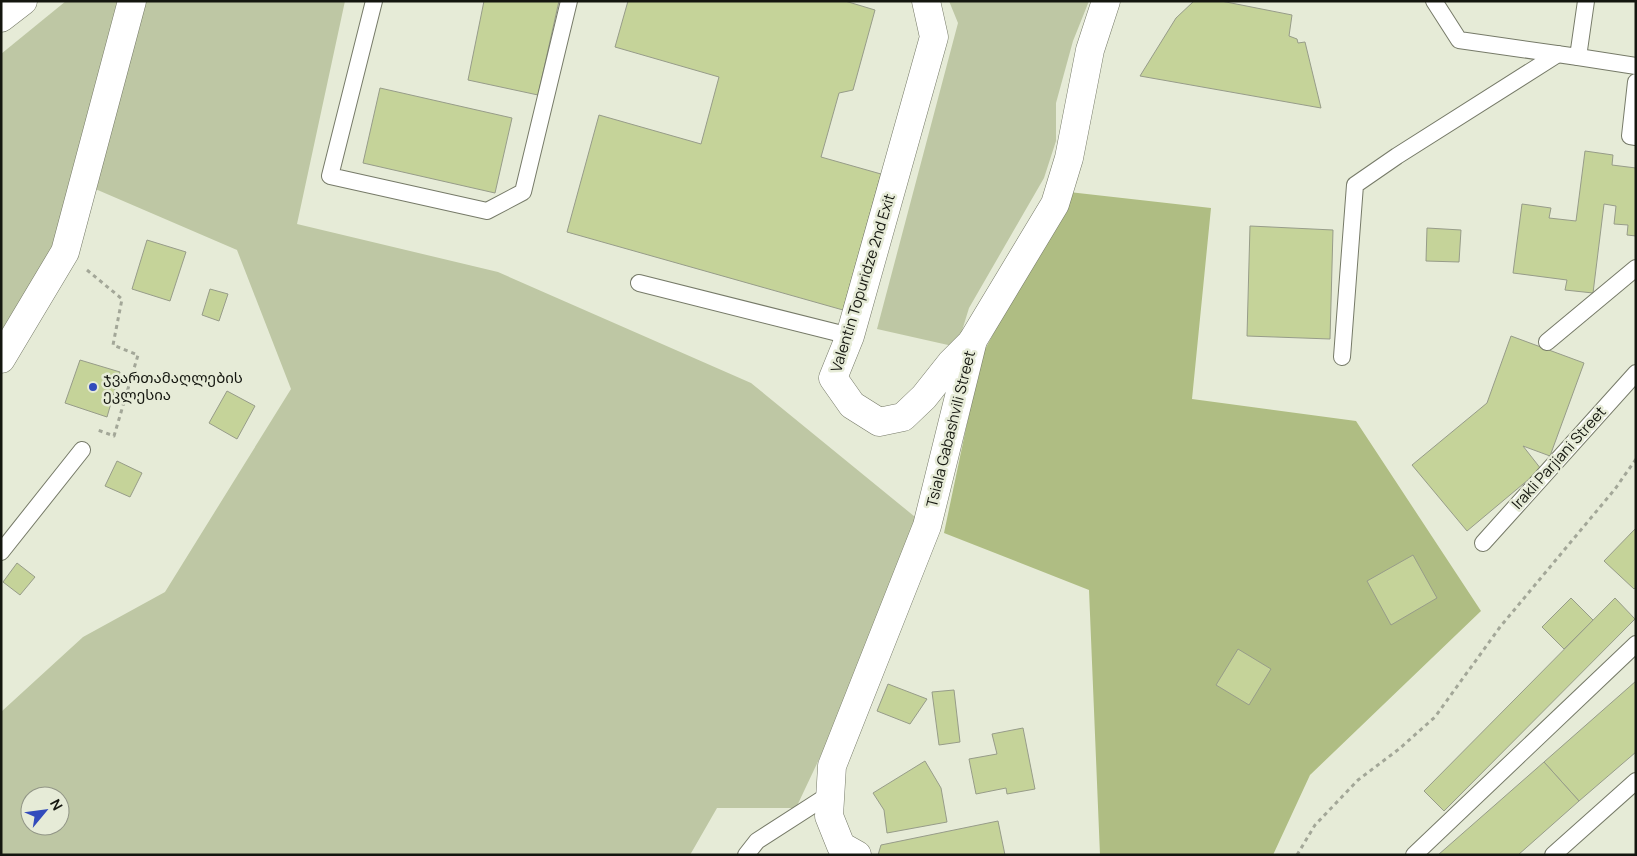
<svg xmlns="http://www.w3.org/2000/svg" width="1637" height="856" font-family="Manrope,'Noto Sans Georgian',sans-serif">
<style>
.green{fill:#bec7a4;fill-rule:evenodd}
.forest{fill:#afbd83}
.building{fill:#c5d399;stroke:#979c89}
.lines{fill:none;stroke-linecap:round;stroke-linejoin:round}
.lane-casing{stroke:#767a68;stroke-width:18}
.street-casing{stroke:#767a68;stroke-width:29}
.path{stroke:#a3a798;stroke-width:3;stroke-dasharray:4 4;stroke-linecap:butt}
.lane{stroke:#fff;stroke-width:16}
.street{stroke:#fff;stroke-width:28}
.poi-dot{fill:#324bbc;stroke:#e6ebd7;stroke-width:2}
.labels{text-anchor:middle;stroke-width:5;stroke-linejoin:round;paint-order:stroke}
.street-label{font-size:15px;fill:#14160f;stroke:#e6ebd7}
.poi-label{font-size:15px;fill:#14160f;stroke:#e6ebd7;text-anchor:start}
</style>
<rect width="100%" height="100%" fill="#e6ebd7"/>
<g class="green">
<polygon points="66,1 127,1 57,243 1,331 1,54"/>
<path d="M142,1H345L297,224L498,272L751,383L920,521L839,717L796,808H717L690,855H1V712L83,637L165,592L291,389L237,250L93,188ZM30,796H60V826H30Z"/>
<polygon points="949,1 1089,1 1073,41 1056,103 1056,141 1044,178 969,308 957,347 877,329 958,23"/>
</g>
<polygon class="forest" points="1069,192 1211,208 1192,399 1356,421 1481,611 1310,775 1273,855 1100,855 1089,590 944,533 981,357"/>
<g class="building">
<polygon points="484,1 559,1 538,95 468,80"/>
<polygon points="628,1 845,1 875,10 853,90 839,93 821,157 881,174 843,310 567,232 599,115 701,144 719,77 615,47"/>
<polygon points="1194,1 1221,1 1292,15 1289,36 1297,39 1298,43 1305,42 1321,108 1140,76 1176,18"/>
<polygon points="380,88 512,118 495,193 363,163"/>
<polygon points="1585,151 1613,155 1612,165 1636,168 1636,236 1627,235 1628,225 1614,224 1616,206 1604,204 1593,293 1565,290 1567,280 1513,273 1522,204 1551,208 1549,218 1576,221"/>
<polygon points="1250,226 1333,230 1330,339 1247,336"/>
<polygon points="1427,228 1461,230 1459,262 1426,261"/>
<polygon points="147,240 186,252 170,301 132,289"/>
<polygon points="210,289 228,294 219,321 202,315"/>
<polygon points="1511,336 1584,363 1550,456 1523,446 1541,469 1467,531 1412,465 1487,403"/>
<polygon points="80,360 120,372 107,417 65,403"/>
<polygon points="227,391 255,406 237,439 209,423"/>
<polygon points="117,461 142,473 130,497 105,486"/>
<polygon points="1636,528 1636,587 1634,589 1604,561"/>
<polygon points="1413,555 1437,598 1391,625 1367,581"/>
<polygon points="17,563 35,577 20,595 3,582"/>
<polygon points="1571,598 1593,620 1564,649 1542,627"/>
<polygon points="1615,598 1635,619 1444,811 1424,791"/>
<polygon points="1238,649 1271,669 1249,705 1216,685"/>
<polygon points="1636,681 1636,752 1579,801 1544,762"/>
<polygon points="888,684 927,699 910,724 877,711"/>
<polygon points="954,690 960,742 939,745 932,692"/>
<polygon points="1023,728 1035,789 1007,794 1006,788 976,794 969,759 997,754 992,734"/>
<polygon points="925,761 941,788 947,822 887,833 884,810 873,793"/>
<polygon points="1544,762 1579,801 1518,855 1438,855"/>
<polygon points="998,821 1005,855 878,855 881,845"/>
</g>
<g class="lines">
<defs>
<g id="lane">
<polyline points="374,1 330,176 487,211 523,192 569,1"/>
<polyline points="1434,1 1459,40 1578,57 1586,1"/>
<polyline points="1578,57 1636,66"/>
<polyline points="1636,82 1630,136 1636,137"/>
<polyline points="639,283 850,336"/>
<polyline points="1547,342 1636,268"/>
<polyline points="1342,357 1355,185 1397,156 1558,54"/>
<polyline points="1483,543 1636,373"/>
<polyline points="1,552 82,450"/>
<polyline points="746,855 757,841 830,794"/>
<polyline points="1414,855 1636,644"/>
<polyline points="1553,855 1636,781"/>
</g>
<g id="street">
<polyline points="926,1 934,37 850,336 833,378 852,405 879,422 903,417 924,397 951,363 972,342"/>
<polyline points="1,18 23,1"/>
<polyline points="1,359 65,252 132,1"/>
<polyline points="857,855 841,846 829,816 832,766 927,526 973,340 1055,204 1069,158 1090,50 1106,1"/>
</g>
</defs>
<use href="#lane" class="lane-casing"/>
<use href="#street" class="street-casing"/>
<g class="path">
<polyline points="87,270 122,299 113,345 138,355 114,436 95,429"/>
<polyline points="1297,855 1315,825 1358,780 1399,749 1435,717 1500,627 1615,489 1636,459"/>
</g>
<use href="#lane" class="lane"/>
<use href="#street" class="street"/>
</g>
<circle class="poi-dot" cx="93" cy="387" r="5"/>
<g class="labels">
<g class="street-label">
<text transform="translate(863 283) rotate(-73)" y="5">Valentin Topuridze 2nd Exit</text>
<text transform="translate(951 429) rotate(-76)" y="5">Tsiala Gabashvili Street</text>
<text transform="translate(1559 458) rotate(-48)" y="5">Irakli Parjiani Street</text>
</g>
<g class="poi-label">
<text x="103" y="383">ჯვართამაღლების<tspan x="103" dy="17">ეკლესია</tspan></text>
</g>
</g>
<rect width="1637" height="856" fill="none" stroke="#14160f" stroke-width="5"/>
<g transform="translate(45 811) rotate(61)"><circle r="24" fill="#e6ebd7" stroke="#929687"/>
<path d="M0-4L9 19L0 12L-9 19Z" fill="#324bbc"/>
<text y="-8" font-size="14" font-weight="bold" text-anchor="middle" fill="#14160f">N</text>
</g>
</svg>
